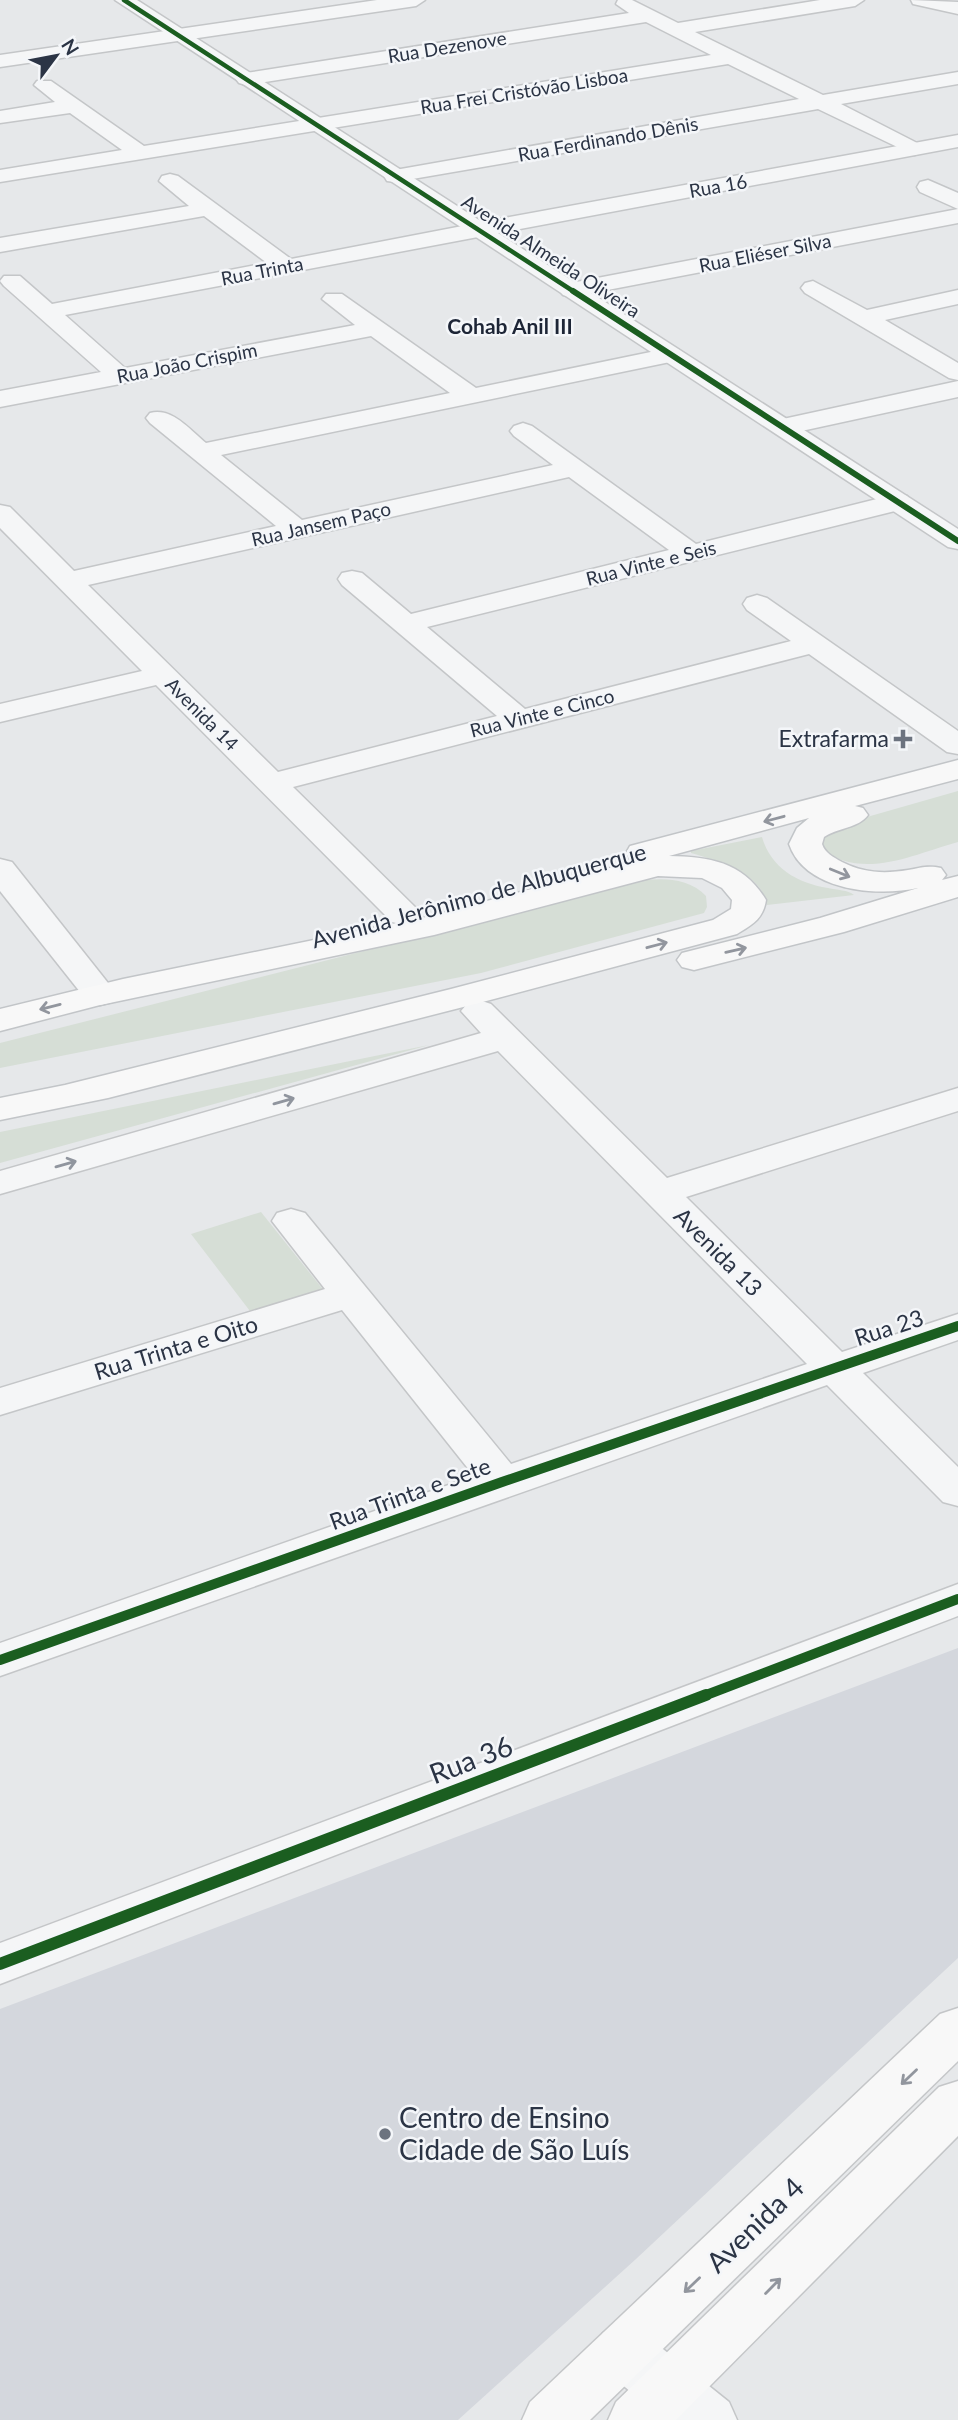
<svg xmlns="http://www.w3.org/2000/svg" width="958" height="2420" font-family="Lato,sans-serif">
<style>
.built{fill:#d4d7dd}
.green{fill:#d6ded6}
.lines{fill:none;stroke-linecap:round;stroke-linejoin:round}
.minor-casing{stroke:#c4c6c8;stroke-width:3}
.tertiary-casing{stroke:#c4c6c8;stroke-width:3}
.secondary-casing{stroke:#c4c6c8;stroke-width:3}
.primary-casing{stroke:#c2c5c8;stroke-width:3}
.minor{fill:#f5f6f7;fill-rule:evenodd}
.tertiary{fill:#f5f6f7;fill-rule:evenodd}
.secondary{fill:#f8f8f8;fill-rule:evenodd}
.primary{fill:#f8f8f8;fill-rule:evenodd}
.cycleway-far3-casing{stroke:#f4f6f9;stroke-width:7}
.cycleway-far2-casing{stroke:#f4f6f9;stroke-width:9}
.cycleway-far1-casing{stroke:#f4f6f9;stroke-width:14}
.cycleway-casing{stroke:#f4f6f9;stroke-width:17}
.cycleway-far3{stroke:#1b5e20;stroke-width:4.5}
.cycleway-far2{stroke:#1b5e20;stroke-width:6}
.cycleway-far1{stroke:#1b5e20;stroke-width:10}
.cycleway{stroke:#1b5e20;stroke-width:12}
.oneway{stroke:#92969e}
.oneway2{stroke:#90959e}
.poi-dot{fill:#6c737f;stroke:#f4f6f9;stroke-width:2.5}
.labels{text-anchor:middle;stroke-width:5;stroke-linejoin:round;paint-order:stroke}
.far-street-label{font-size:19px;fill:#2b3445;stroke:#f4f6f9}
.far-quarter-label{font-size:21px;font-weight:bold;fill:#1d2536;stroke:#f4f6f9}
.poi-label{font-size:23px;fill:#2b3445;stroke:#f4f6f9;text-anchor:end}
.street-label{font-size:23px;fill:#2b3445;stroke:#f4f6f9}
.near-street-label{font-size:28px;fill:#2b3445;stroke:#f4f6f9}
.near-poi-label{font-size:28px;fill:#2b3445;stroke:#f4f6f9;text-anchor:start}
</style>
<rect width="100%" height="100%" fill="#e6e8ea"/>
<polygon class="built" points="958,1648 958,1958 636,2259 458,2420 0,2420 0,2009"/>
<g class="green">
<path d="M958,791V842C908,856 863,881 817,847L825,829Z"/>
<path d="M762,837C771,868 797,883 828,888C837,890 848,890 854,895L767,905C764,900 765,896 761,890C746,868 715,860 691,853V851Z"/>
<path d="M645,880C667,878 690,879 706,896L707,907L704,913L481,973L0,1068V1043Z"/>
<polygon points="429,1045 0,1163 0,1132"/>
<polygon points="261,1212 325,1292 253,1315 191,1234"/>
</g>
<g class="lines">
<defs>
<g id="minor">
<polygon points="377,0 425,0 416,6 0,67 0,55"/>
<polygon points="618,0 632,0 678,23 820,0 864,0 855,6 695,32 823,95 958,72 958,84 841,104 921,145 925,149 921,153 914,155 818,109 395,182 387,181 384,176 387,171 395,170 799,99 728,64 0,182 0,170 122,150 70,113 0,123 0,111 55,102 34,85 37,81 51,81 144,146 711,55 646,22 246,85 239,83 236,79 239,75 246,73 629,13 616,4"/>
<polygon points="911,0 958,2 958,14 913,4"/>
<path d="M170,174L178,176L291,259L478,223L486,225L489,230L486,235L478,237L65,315L125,368L355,325L322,299L326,294H342L476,388L670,348L679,350L682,355L679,360L670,362L221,455L302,520L553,465L514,436L510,431L514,426L523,423L532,426L696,544L897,494L907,496L910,502L907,508L427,627L525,709L791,641L747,610L743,604L747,598L757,595L767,598L958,731V754L947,752L809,654L293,787L416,908L421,915L416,922L404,925L392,922L156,685L0,722V704L142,671L0,528V505L10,507L74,571L276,526L150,423L146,418L150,413C172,407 190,430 206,443L450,393L371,336L0,407V391L101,372L4,286L0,281L4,276H20L52,304L267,263L204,216L0,252V238L189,206L159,181L162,176ZM569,477L669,550L411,614L362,573L352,571L342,573L338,579L342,585L497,716L278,772L88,585Z"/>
<polygon points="928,180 958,193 958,209 920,192 917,187 920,182"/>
<polygon points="958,209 958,223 571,297 563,295 559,290 563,285 571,283"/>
<polygon points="813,281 867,310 958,290 958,304 885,320 958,363 958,380 949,378 805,293 801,288 805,283"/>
<polygon points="958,381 958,397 783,435 774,432 770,427 774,422 783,419"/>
<polygon points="0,859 12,862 112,988 117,995 112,1002 100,1005 88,1002 0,891"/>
<polygon points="479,1000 491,1004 667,1178 958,1088 958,1111 686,1197 842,1352 958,1314 958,1340 863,1373 958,1467 958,1506 943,1502 827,1385 0,1676 0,1643 474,1476 342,1310 0,1415 0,1388 325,1289 272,1221 277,1213 291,1209 305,1213 511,1464 807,1364 498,1051 0,1194 0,1171 481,1033 461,1011 467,1004"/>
<polygon points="958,1584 958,1616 0,1984 0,1943"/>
<polygon points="623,2326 643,2333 729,2402 737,2420 665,2420 603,2369 594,2351 603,2333"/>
</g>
<polygon id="tertiary" points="115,0 137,0 482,222 958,135 958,147 498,233 958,529 958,549 948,547"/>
<g id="secondary">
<polygon points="958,2008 958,2061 590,2420 522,2420 530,2402 940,2014"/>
<polygon points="958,2081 958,2136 676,2420 608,2420 616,2402 939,2087"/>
</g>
<path id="primary" d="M958,760V779L855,806L863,808L868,815C859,828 837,828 824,837L822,844C825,853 833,857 842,862C864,873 884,874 908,870C920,868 928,865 941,868L946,875L942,880L958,876V897L844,932L694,970L682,967L677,960L682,953L820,918L918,888C877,897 805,891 789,844L797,828L809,818L669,856C711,857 743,862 766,900C763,919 753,924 737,934L475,1004L108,1098L0,1120V1098L65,1085L451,989L713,920L731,909L732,900L722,888L702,878L658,876L434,935L100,1005L0,1031V1009L123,979L431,916L636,861L630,860L626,853L630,846Z"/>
</defs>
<use href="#minor" class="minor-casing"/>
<use href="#tertiary" class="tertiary-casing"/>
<use href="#secondary" class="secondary-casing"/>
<use href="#primary" class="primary-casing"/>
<use href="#minor" class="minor"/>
<use href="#tertiary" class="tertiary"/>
<use href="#secondary" class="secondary"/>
<use href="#primary" class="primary"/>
<defs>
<polyline id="cycleway-far3" points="124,0 576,293"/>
<polyline id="cycleway-far2" points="573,291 958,541"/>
<g id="cycleway-far1">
<polyline points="0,1660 502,1482 958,1326"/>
<polyline points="701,1697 958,1599"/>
</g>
<polyline id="cycleway" points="0,1964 706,1695"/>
</defs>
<use href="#cycleway-far3" class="cycleway-far3-casing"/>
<use href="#cycleway-far2" class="cycleway-far2-casing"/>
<use href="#cycleway-far1" class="cycleway-far1-casing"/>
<use href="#cycleway" class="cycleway-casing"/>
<use href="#cycleway-far3" class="cycleway-far3"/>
<use href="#cycleway-far2" class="cycleway-far2"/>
<use href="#cycleway-far1" class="cycleway-far1"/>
<use href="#cycleway" class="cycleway"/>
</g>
<defs><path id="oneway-shaft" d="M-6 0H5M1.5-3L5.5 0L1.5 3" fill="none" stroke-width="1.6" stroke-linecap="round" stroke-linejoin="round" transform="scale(1.75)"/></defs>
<g class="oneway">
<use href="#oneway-shaft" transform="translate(774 819) rotate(165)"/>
<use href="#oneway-shaft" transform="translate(840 873) rotate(22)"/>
<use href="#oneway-shaft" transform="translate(657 945) rotate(-15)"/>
<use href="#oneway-shaft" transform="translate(736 950) rotate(-13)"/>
<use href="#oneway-shaft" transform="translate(50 1007) rotate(166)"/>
<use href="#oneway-shaft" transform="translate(909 2077) rotate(136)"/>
<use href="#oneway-shaft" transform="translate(692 2285) rotate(136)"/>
<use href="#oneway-shaft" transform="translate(773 2286) rotate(-45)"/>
</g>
<g class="oneway2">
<use href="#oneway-shaft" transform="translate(284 1101) rotate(-16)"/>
<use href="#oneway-shaft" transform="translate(66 1164) rotate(-16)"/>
</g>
<g class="poi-dot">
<path d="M899.5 728.5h7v7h7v7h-7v7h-7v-7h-7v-7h7z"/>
<circle cx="385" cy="2134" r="7"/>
</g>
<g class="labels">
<g class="far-street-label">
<text transform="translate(447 47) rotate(-9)" y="7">Rua Dezenove</text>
<text transform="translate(524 91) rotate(-9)" y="7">Rua Frei Cristóvão Lisboa</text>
<text transform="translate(608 139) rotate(-10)" y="7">Rua Ferdinando Dênis</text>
<text transform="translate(718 186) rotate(-10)" y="7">Rua 16</text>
<text transform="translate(765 253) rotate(-11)" y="7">Rua Eliéser Silva</text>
<text transform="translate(551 256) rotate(33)" y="7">Avenida Almeida Oliveira</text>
<text transform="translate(262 271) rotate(-11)" y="7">Rua Trinta</text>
<text transform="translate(187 363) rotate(-11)" y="7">Rua João Crispim</text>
<text transform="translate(321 524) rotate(-13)" y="7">Rua Jansem Paço</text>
<text transform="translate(651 563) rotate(-14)" y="7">Rua Vinte e Seis</text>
<text transform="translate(542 713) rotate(-14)" y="7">Rua Vinte e Cinco</text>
<text transform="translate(202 714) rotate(45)" y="7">Avenida 14</text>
</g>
<g class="far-quarter-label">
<text x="510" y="334">Cohab Anil III</text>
</g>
<g class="poi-label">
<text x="889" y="747">Extrafarma</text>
</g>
<g class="street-label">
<text transform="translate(479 896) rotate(-15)" y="8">Avenida Jerônimo de Albuquerque</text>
<text transform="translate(718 1252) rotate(45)" y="8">Avenida 13</text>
<text transform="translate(889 1328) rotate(-18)" y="8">Rua 23</text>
<text transform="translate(176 1348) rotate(-17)" y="8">Rua Trinta e Oito</text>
<text transform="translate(410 1494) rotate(-20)" y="8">Rua Trinta e Sete</text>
</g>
<g class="near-street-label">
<text transform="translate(471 1760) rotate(-21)" y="10">Rua 36</text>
<text transform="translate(755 2225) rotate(-44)" y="10">Avenida 4</text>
</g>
<g class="near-poi-label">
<text x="399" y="2128">Centro de Ensino<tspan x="399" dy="32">Cidade de São Luís</tspan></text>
</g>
</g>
<g transform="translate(56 56) rotate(58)" stroke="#f4f6f9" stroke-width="5" paint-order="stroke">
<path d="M0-5L12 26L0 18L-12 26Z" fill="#2b3445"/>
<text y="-10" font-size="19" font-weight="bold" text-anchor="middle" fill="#2b3445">N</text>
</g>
</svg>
